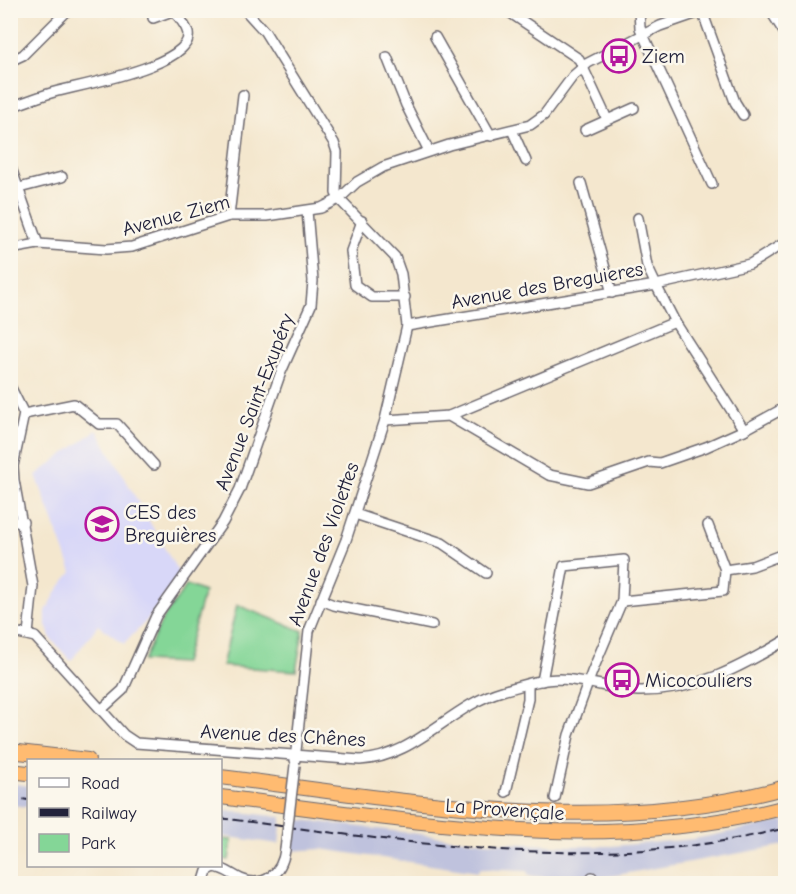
<svg xmlns="http://www.w3.org/2000/svg" width="796" height="894" font-family="'Comic Neue',sans-serif">
<style>
.built{fill:#d8d7f8}
.industrial{fill:#bfc2dd}
.green{fill:#84d697;stroke:#537c69;stroke-width:1.5}
.lines{fill:none;stroke-linecap:round;stroke-linejoin:round}
.minor-casing{stroke:#6c676e;stroke-width:12}
.highway-casing{stroke:#6c676e;stroke-width:16}
.minor{stroke:#fff;stroke-width:9}
.highway{stroke:#ffbb71;stroke-width:14}
.rail{stroke:#22223b;stroke-width:2;stroke-dasharray:9 4.5;stroke-linecap:butt}
.minor-bridge-casing{stroke:#6c676e;stroke-width:12;stroke-linecap:butt}
.minor-bridge{stroke:#fff;stroke-width:9}
.labels{text-anchor:middle;stroke-width:5;stroke-linejoin:round;paint-order:stroke}
.poi-label{font-size:20px;fill:#22223b;stroke:#fbf7ec;text-anchor:start}
.street-label{font-size:20px;fill:#22223b;stroke:#fbf7ec}
</style>
<rect width="100%" height="100%" fill="#fbf7ec"/>
<filter id="ink" filterUnits="userSpaceOnUse"><feTurbulence type="fractalNoise" baseFrequency=".0167" numOctaves="2"/><feDisplacementMap in="SourceGraphic" scale="12" xChannelSelector="R" yChannelSelector="G"/><feConvolveMatrix kernelMatrix="1 2 1 2 8 2 1 2 1" color-interpolation-filters="sRGB"/></filter>
<filter id="wash" filterUnits="userSpaceOnUse"><feTurbulence type="fractalNoise" baseFrequency=".008" numOctaves="4" result="noise"/><feDisplacementMap in="SourceGraphic" scale="24" xChannelSelector="R" yChannelSelector="G"/><feGaussianBlur stdDeviation="1.35" result="paint"/><feColorMatrix in="noise" values="0 0 0 0 0 0 0 0 0 0 0 0 0 0 0 0 0 1.4 0 .05"/><feComposite in="paint" operator="in"/></filter>
<g filter="url(#wash)">
<rect width="100%" height="100%" fill="#f4e7ce"/>
<polygon class="built" points="97,430 180,575 149,618 124,644 98,625 71,661 51,639 46,625 46,611 59,588 72,572 36,475"/>
<g class="industrial">
<polygon points="11,783 28,786 28,807 11,805"/>
<polygon points="221,810 282,817 279,844 221,836"/>
<polygon points="294,819 486,842 570,846 612,846 694,839 785,821 785,845 589,880 529,876 527,871 479,869 478,872 321,849 290,851"/>
</g>
<g class="green">
<polygon points="187,585 204,592 184,663 143,661 162,620"/>
<polygon points="237,605 303,631 296,671 222,666"/>
<polygon points="220,839 232,840 229,860 221,859"/>
</g>
</g>
<g filter="url(#ink)">
<g class="lines">
<defs>
<g id="minor">
<polyline points="245,10 265,32 334,143 337,152 336,193 339,199 395,257 401,274 407,326 385,420 346,540 309,631 295,760"/>
<polyline points="506,10 579,59 607,119"/>
<polyline points="639,10 640,28 712,184"/>
<polyline points="770,10 786,35"/>
<polyline points="702,11 735,102 743,115"/>
<polyline points="435,37 491,136"/>
<polyline points="387,57 406,105 429,151"/>
<polyline points="10,61 23,55 68,10"/>
<path d="M10,107C26,102 42,95 58,91C80,85 206,63 186,28C182,21 179,15 172,11L153,18"/>
<polyline points="512,130 526,161"/>
<polyline points="585,130 634,108"/>
<polyline points="10,165 38,244"/>
<polyline points="581,183 612,293"/>
<polyline points="19,188 62,177"/>
<polyline points="229,216 243,95"/>
<polyline points="638,218 647,266 656,285 750,264 786,242"/>
<polyline points="362,221 351,251 355,285 372,297 405,297"/>
<polyline points="10,249 38,244 106,249 132,247 229,216 267,216 321,208 339,199 357,182 383,167 449,145 530,125 544,115 573,76 588,63 660,26 706,10"/>
<polyline points="407,326 656,285 675,322 744,430 786,407"/>
<polyline points="10,386 24,414 13,466 14,480 33,586 28,634"/>
<polyline points="24,414 74,404 99,424 117,424 154,465"/>
<polyline points="449,416 549,475 588,483 649,462 660,463 706,447 744,430"/>
<polyline points="385,420 449,416 675,322"/>
<polyline points="355,514 442,543 486,573"/>
<polyline points="10,522 23,522"/>
<polyline points="708,525 725,570"/>
<polyline points="321,600 334,605 432,625"/>
<polyline points="622,601 723,591 725,570 752,566 786,553"/>
<path d="M10,631L35,637L124,735L136,743L360,760C416,757 450,706 502,691C520,686 540,679 560,679C587,680 614,690 641,691C697,691 739,668 786,640"/>
<polyline points="542,681 564,566 624,560 622,601 592,672 569,735 555,798"/>
<polyline points="101,710 123,690 156,616 223,522 240,489 281,372 311,305 313,281 307,211"/>
<polyline points="506,792 528,699 528,684"/>
<path d="M203,884L207,871L214,867C225,868 232,875 241,879C264,889 282,873 285,850"/>
<polyline points="592,884 592,877"/>
</g>
<g id="highway">
<polyline points="10,751 88,760"/>
<polyline points="10,771 28,773"/>
<path d="M220,777C407,800 601,839 786,787"/>
<path d="M220,797C408,820 599,856 786,807"/>
</g>
</defs>
<use href="#minor" class="minor-casing"/>
<use href="#highway" class="highway-casing"/>
<use href="#minor" class="minor"/>
<use href="#highway" class="highway"/>
<g class="rail">
<polyline points="10,797 28,800"/>
<path d="M220,818C410,842 596,876 786,828"/>
</g>
<defs>
<polyline id="minor-bridge" points="285,850 295,765"/>
</defs>
<use href="#minor-bridge" class="minor-bridge-casing"/>
<use href="#minor-bridge" class="minor-bridge"/>
</g>
</g>
<defs>
<symbol id="bus-ring" viewBox="-11 -11 22 22"><circle r="9.5" fill="#fbf7ec" stroke="#b5179e" stroke-width="1.5"/><path d="M-5-6H5V4H4V6H2V4H-2V6H-4V4H-5ZM-3.5-4V0h7V-4ZM-3.5 1.2v1.5H-2V1.2ZM2 1.2v1.5H3.5V1.2Z" fill="#b5179e"/></symbol>
<symbol id="school-ring" viewBox="-11 -11 22 22"><circle r="9.5" fill="#fbf7ec" stroke="#b5179e" stroke-width="1.5"/><path d="M0-5L7-2L0 1L-7-2ZM-4 1L0 2.5L4 1V4Q0 6-4 4Z" fill="#b5179e"/></symbol>
</defs>
<g fill-rule="evenodd">
<use href="#bus-ring" x="600" y="37" width="38" height="38"/>
<use href="#school-ring" x="83" y="505" width="38" height="38"/>
<use href="#bus-ring" x="603" y="661" width="38" height="38"/>
</g>
<g class="labels">
<g class="poi-label">
<text x="642" y="63">Ziem</text>
<text x="125" y="519">CES des<tspan x="125" dy="23">Breguières</tspan></text>
<text x="645" y="687">Micocouliers</text>
</g>
<g class="street-label">
<text transform="translate(176 215) rotate(-15)" y="7">Avenue Ziem</text>
<text transform="translate(547 285) rotate(-10)" y="7">Avenue des Breguieres</text>
<text transform="translate(254 402) rotate(-69)" y="7">Avenue Saint-Exupéry</text>
<text transform="translate(323 544) rotate(-70)" y="7">Avenue des Violettes</text>
<text transform="translate(283 735) rotate(3)" y="7">Avenue des Chênes</text>
<text transform="translate(505 809) rotate(4)" y="7">La Provençale</text>
</g>
</g>
<rect width="796" height="894" fill="none" stroke="#fbf7ec" stroke-width="36"/>
<rect x="27" y="759" width="195" height="108" fill="#fbf7ec" stroke="#a4a2a5" stroke-width="1.5"/>
<rect x="39" y="778" width="30" height="9" fill="#ffffff" stroke="#a4a2a5" stroke-width="1.5"/>
<text x="81" y="789" font-size="18" fill="#22223b">Road</text>
<rect x="39" y="808" width="30" height="9" fill="#22223b" stroke="#a4a2a5" stroke-width="1.5"/>
<text x="81" y="819" font-size="18" fill="#22223b">Railway</text>
<rect x="39" y="834" width="30" height="18" fill="#84d697" stroke="#a4a2a5" stroke-width="1.5"/>
<text x="81" y="849" font-size="18" fill="#22223b">Park</text>
</svg>
